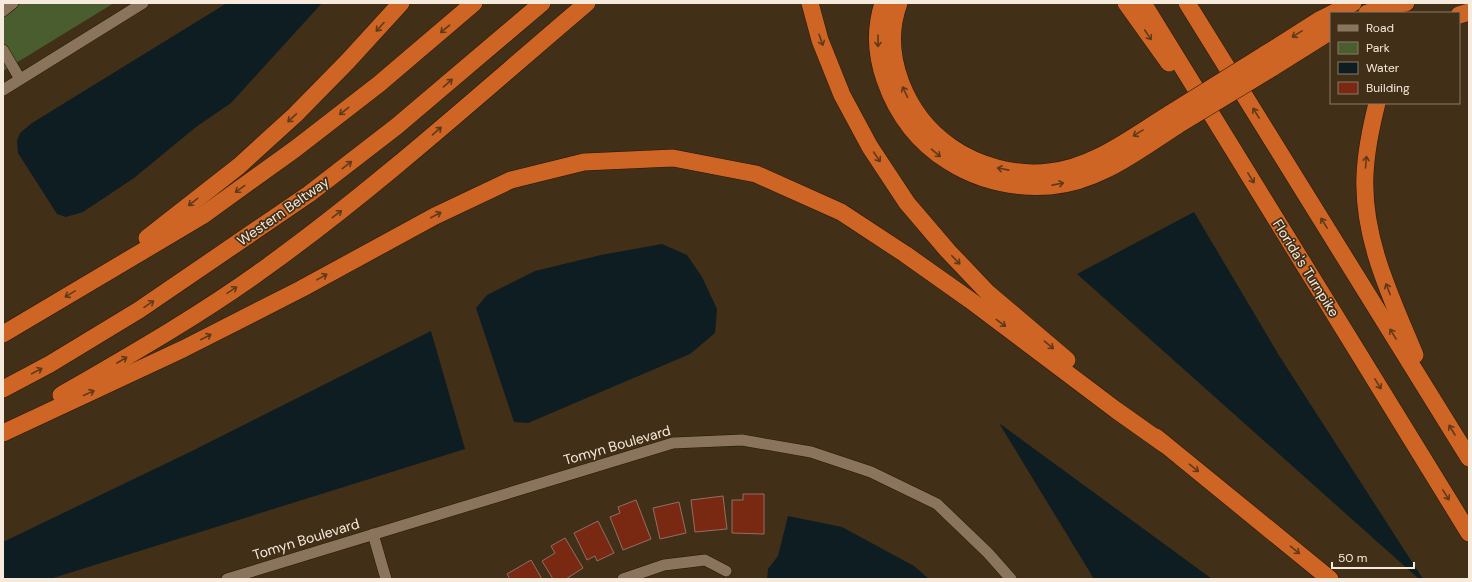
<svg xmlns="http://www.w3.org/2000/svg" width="1472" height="582" font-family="'DM Sans',sans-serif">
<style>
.park{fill:#4a5d2f}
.water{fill:#0d1d22}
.building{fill:#792811;stroke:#916f66}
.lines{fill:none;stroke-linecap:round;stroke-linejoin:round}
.minor-casing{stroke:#281701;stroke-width:12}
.highway-casing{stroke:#281701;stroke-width:18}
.minor{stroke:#8a755c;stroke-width:11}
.highway{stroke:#ce6524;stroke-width:17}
.highway-bridge-casing{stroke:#281701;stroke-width:18;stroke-linecap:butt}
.highway-bridge{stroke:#ce6524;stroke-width:17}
.oneway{stroke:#5e3a1a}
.labels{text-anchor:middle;stroke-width:3.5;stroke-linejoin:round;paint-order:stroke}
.street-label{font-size:14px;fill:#f6eadc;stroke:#422f18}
</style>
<rect width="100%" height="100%" fill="#422f18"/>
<polygon class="park" points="3,3 114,3 3,71"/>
<g class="water">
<polygon points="227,3 322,3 231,103 196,127 134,178 83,212 66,217 57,214 18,153 17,141 20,133 32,123"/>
<polygon points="1194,212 1280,357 1423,579 1419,579 1077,274"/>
<polygon points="662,244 687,255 702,277 717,309 715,333 690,354 528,423 514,422 476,308 487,295 535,271 601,255"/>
<polygon points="431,331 465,449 50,579 3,579 3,542 194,450"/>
<polygon points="999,423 1212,579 1094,579"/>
<polygon points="788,516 842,527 914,566 929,579 767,579 768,569 778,556"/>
</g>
<g class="building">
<polygon points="743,494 764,494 764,534 732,533 732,500 743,500"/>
<polygon points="723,496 727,529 695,532 691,500"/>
<polygon points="636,500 651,539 623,550 610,517 620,513 618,507"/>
<polygon points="679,502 686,533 660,539 653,508"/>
<polygon points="598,521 614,553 597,561 595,556 587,560 574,533"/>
<polygon points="565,538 583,568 566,579 553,579 542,561 555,553 551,546"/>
<polygon points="531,560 542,579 510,579 507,574"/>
</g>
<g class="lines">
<defs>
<g id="minor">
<polyline points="3,11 13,3"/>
<polyline points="3,50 20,79"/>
<polyline points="3,90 143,3"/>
<polyline points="373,534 386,579"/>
<polyline points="227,579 673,443 742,440 811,452 871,472 937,504 988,553 1011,579"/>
<polyline points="623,579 664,565 705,560 726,571"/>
</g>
<g id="highway">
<polyline points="810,3 820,40 842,95 870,147 907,203 948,251 988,293 1067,360"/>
<path d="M883,3C875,28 876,55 885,80C910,152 976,191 1051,186C1099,182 1139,150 1178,125"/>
<path d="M899,3C880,55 906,116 951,147C978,166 1016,176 1049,172C1095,167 1133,136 1171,113"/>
<polyline points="1126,3 1169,63"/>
<polyline points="1143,3 1469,533"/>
<polyline points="1187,3 1469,458"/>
<polyline points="1333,13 1353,3"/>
<polyline points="1367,13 1389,6 1406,3"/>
<polyline points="1459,15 1469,12"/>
<polyline points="1264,55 1321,19 1331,14"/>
<polyline points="1272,68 1331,31"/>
<path d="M1377,103C1371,127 1366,150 1365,175C1362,238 1391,297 1415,355"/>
<polyline points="147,238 239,166 295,115 348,61 401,3"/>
<polyline points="3,334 202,216 295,149 379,84 474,3"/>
<polyline points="3,389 50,364 139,310 309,194 397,126 542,3"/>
<path d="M61,395C132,354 202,314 268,266C380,185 482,92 587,3"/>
<polyline points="3,433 183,349 301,289 435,216 511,180 584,162 673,158 756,174 841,212 905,254 970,300 1116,410 1164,444"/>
<polyline points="1156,437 1330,579"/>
</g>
</defs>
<use href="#minor" class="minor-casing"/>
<use href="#highway" class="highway-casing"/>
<use href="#minor" class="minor"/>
<use href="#highway" class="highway"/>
<defs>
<g id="highway-bridge">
<polyline points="1171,113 1264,55"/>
<polyline points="1178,125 1272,68"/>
</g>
</defs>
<use href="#highway-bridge" class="highway-bridge-casing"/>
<use href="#highway-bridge" class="highway-bridge"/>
</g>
<defs><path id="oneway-shaft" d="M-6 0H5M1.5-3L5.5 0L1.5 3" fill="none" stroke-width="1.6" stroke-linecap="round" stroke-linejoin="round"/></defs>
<g class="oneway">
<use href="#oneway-shaft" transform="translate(380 27) rotate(132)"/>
<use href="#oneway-shaft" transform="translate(445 29) rotate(140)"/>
<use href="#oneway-shaft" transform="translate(1297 34) rotate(148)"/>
<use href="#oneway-shaft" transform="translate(1148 35) rotate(56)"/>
<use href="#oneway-shaft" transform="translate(821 40) rotate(71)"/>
<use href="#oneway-shaft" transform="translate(878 41) rotate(90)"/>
<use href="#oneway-shaft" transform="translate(448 83) rotate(-41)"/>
<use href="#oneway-shaft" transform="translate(905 92) rotate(-116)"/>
<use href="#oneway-shaft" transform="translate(344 111) rotate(142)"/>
<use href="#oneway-shaft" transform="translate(1256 113) rotate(-122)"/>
<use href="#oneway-shaft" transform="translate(292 118) rotate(137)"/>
<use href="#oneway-shaft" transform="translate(437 131) rotate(-41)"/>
<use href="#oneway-shaft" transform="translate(1138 133) rotate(148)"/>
<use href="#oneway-shaft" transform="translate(936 153) rotate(40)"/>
<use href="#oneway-shaft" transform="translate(877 157) rotate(56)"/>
<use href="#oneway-shaft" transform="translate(1366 162) rotate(-85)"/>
<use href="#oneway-shaft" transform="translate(347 165) rotate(-38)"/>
<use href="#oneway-shaft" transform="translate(1003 169) rotate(-169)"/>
<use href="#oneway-shaft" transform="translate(1251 178) rotate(58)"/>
<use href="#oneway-shaft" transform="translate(1058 184) rotate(-11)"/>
<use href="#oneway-shaft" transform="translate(240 189) rotate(144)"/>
<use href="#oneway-shaft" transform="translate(193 202) rotate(142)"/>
<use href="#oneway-shaft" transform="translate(337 214) rotate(-37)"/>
<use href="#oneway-shaft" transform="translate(436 215) rotate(-27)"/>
<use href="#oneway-shaft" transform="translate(1324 223) rotate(-122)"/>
<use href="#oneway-shaft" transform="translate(956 260) rotate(46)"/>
<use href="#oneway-shaft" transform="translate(322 277) rotate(-29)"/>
<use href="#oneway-shaft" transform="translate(1388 289) rotate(-111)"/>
<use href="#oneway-shaft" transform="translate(232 290) rotate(-34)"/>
<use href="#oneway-shaft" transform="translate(70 294) rotate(149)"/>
<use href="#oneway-shaft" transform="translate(149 304) rotate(-34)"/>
<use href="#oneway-shaft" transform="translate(1001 323) rotate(37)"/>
<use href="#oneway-shaft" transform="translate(1393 334) rotate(-122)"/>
<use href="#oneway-shaft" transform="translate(206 337) rotate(-27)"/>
<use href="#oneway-shaft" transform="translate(1049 345) rotate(40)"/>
<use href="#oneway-shaft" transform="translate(122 360) rotate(-30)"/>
<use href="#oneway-shaft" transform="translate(37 371) rotate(-28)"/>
<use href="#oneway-shaft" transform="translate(1378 384) rotate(58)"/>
<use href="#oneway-shaft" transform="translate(89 393) rotate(-25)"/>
<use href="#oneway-shaft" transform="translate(1452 430) rotate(-121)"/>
<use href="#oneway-shaft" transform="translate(1194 468) rotate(39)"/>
<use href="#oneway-shaft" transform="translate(1446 495) rotate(58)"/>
<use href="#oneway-shaft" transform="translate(1295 550) rotate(39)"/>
</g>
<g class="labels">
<g class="street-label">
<text transform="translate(283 211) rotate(-35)" y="5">Western Beltway</text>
<text transform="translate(1306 268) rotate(58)" y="5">Florida's Turnpike</text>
<text transform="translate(617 445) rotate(-16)" y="5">Tomyn Boulevard</text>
<text transform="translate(306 539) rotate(-17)" y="5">Tomyn Boulevard</text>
</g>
</g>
<rect width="1472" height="582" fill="none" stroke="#f6eadc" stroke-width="8"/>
<rect x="1330" y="12" width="130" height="92" fill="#422f18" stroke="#8a7a66"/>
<rect x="1338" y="25" width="20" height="6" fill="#8a755c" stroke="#8a7a66"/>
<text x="1366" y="32" font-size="12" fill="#f6eadc">Road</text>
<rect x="1338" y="42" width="20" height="12" fill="#4a5d2f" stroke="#8a7a66"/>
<text x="1366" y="52" font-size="12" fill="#f6eadc">Park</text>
<rect x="1338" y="62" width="20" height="12" fill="#0d1d22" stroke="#8a7a66"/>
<text x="1366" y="72" font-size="12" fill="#f6eadc">Water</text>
<rect x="1338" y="82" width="20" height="12" fill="#792811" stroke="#8a7a66"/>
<text x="1366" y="92" font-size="12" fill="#f6eadc">Building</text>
<path d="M1332 562v6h82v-6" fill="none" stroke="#f6eadc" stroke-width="2"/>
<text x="1338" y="562" font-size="12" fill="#f6eadc" stroke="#422f18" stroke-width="3" paint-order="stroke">50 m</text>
</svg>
